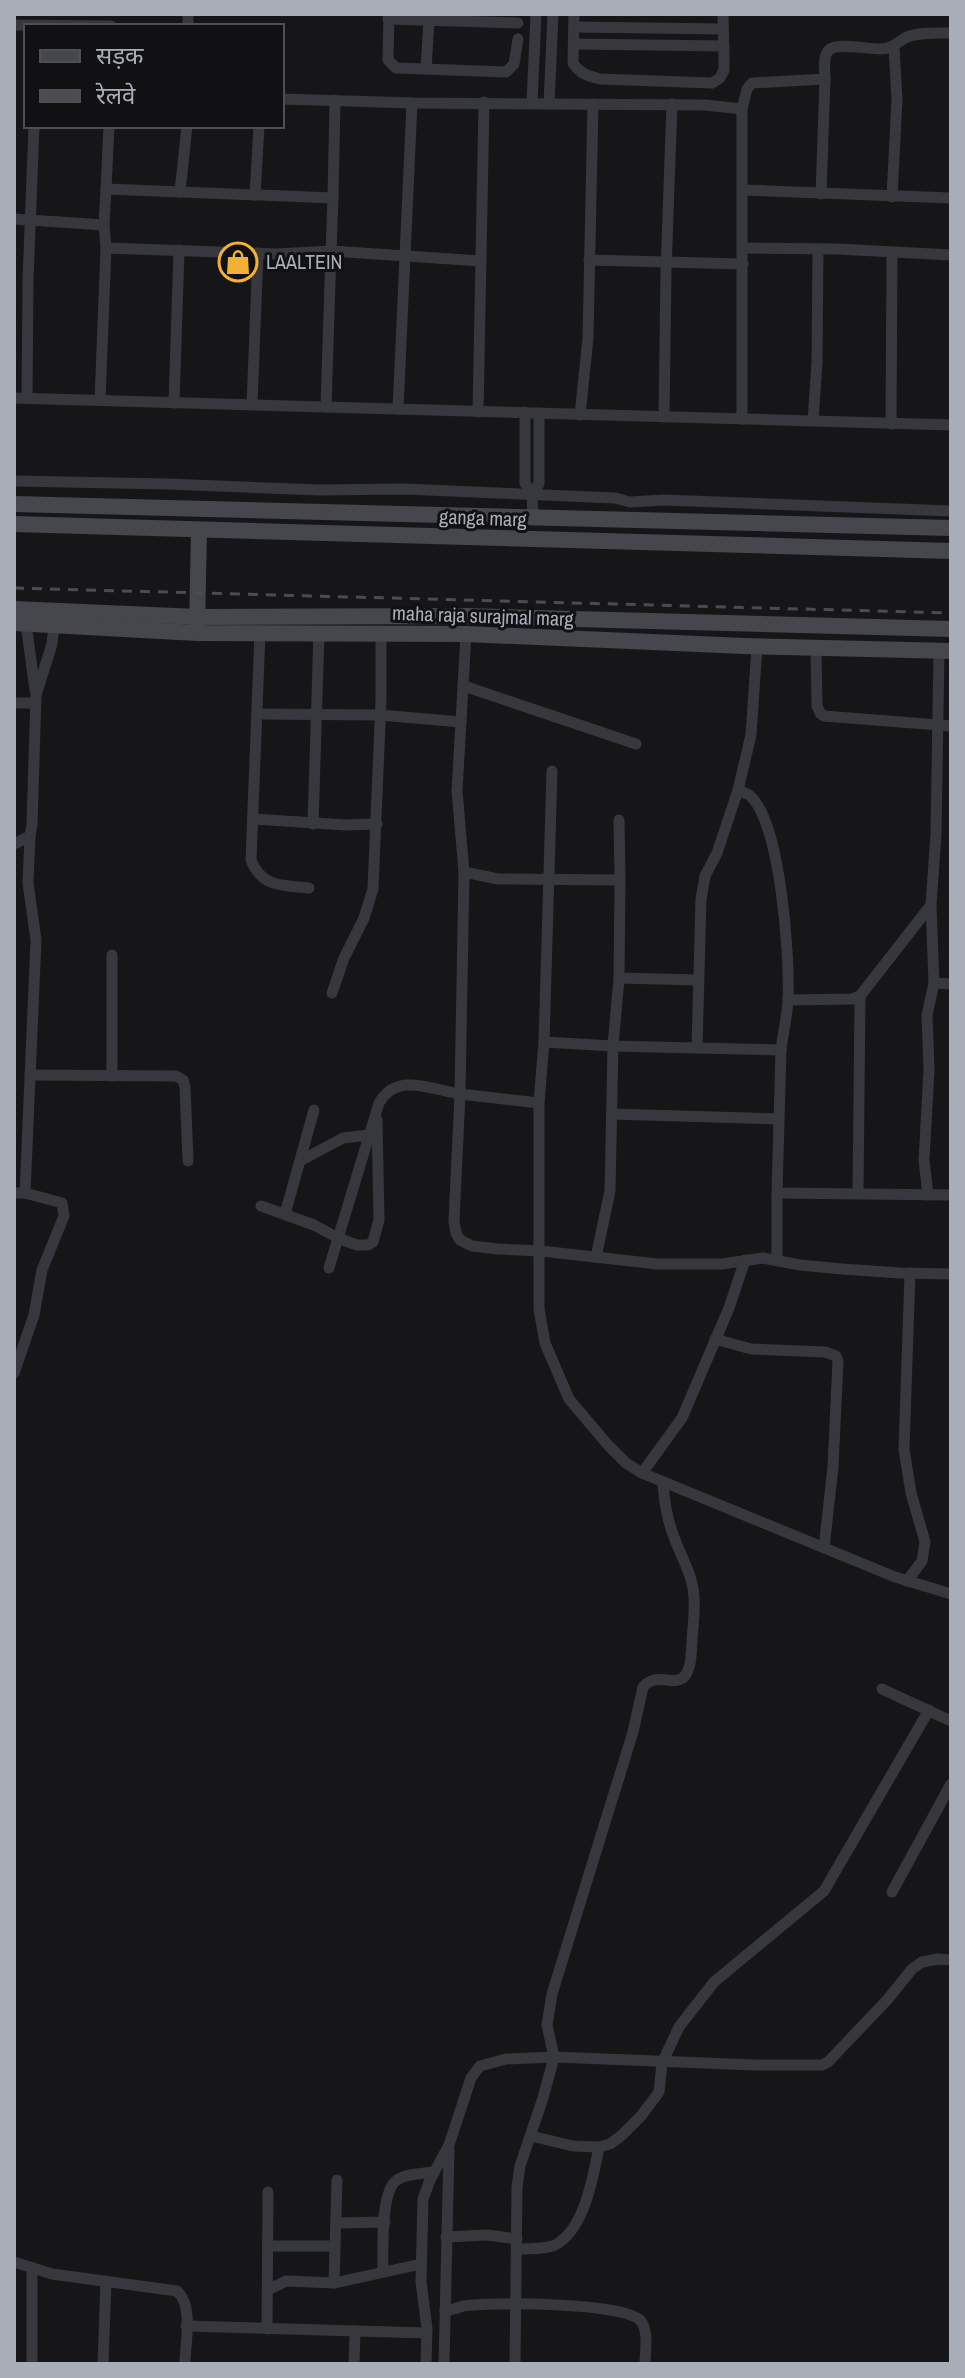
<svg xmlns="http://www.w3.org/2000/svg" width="965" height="2378" font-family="'Archivo Narrow','Noto Sans Devanagari',sans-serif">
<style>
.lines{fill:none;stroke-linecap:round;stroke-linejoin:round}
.street{stroke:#37383d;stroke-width:11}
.secondary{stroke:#45474d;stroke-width:16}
.rail{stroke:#4a4c52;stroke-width:3;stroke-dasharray:10 8;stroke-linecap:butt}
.labels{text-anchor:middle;stroke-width:6;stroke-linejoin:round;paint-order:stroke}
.poi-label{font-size:20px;fill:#a8adb8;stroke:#111113;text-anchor:start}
.street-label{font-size:20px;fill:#a8adb8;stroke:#111113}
</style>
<rect width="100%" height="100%" fill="#161618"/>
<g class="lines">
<g class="street">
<polyline points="389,14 388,60 396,68 506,72 514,64 518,39"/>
<path d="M574,14L573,63C580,74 588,76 600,79L712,83L720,78L724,70V58L723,14"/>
<polyline points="388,19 518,23"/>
<polyline points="14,25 111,26"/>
<polyline points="188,26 188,14"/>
<polyline points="574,27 723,29"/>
<polyline points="574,44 724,46"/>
<polyline points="426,69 429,20"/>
<path d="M282,99L412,103L705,105L742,109L747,89L752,83L825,79C825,70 822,55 830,49C840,43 868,49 880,49C893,49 897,42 907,37C920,32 937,33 951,33"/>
<polyline points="532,103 536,14"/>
<polyline points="549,104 553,14"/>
<polyline points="742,109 742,419"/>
<polygon points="106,189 333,198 331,251 277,254 106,248 104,225"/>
<polyline points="106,189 109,126"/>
<polyline points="743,190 951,198"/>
<polyline points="180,192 187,126"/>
<polyline points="821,194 825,79"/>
<polyline points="255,195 259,126"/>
<polyline points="892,197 897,99 894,47"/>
<polyline points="333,198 335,100"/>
<polyline points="14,219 104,225"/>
<polyline points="743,248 838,249 951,255"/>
<polyline points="589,260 743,264"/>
<polyline points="14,398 951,425"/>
<polyline points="27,398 28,280 34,126"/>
<polyline points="100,400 106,248"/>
<polyline points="174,403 179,250"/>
<polyline points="252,405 258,253"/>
<polyline points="326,407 331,251 481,261"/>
<polyline points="398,409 412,103"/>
<polyline points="478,412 484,102"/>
<polyline points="525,412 525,483 532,494 533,516"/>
<polyline points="580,415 588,338 593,104"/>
<polyline points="664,417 666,271 672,104"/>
<polyline points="813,421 817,362 818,249"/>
<polyline points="891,424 892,252"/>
<polyline points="14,481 168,484 319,490 404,489 615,498 630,502 664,500 951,511"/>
<polyline points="532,494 539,484 539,413"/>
<polyline points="26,624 35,690"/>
<path d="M260,633L251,860C262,888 283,885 309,888"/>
<polyline points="466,634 457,791 464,872 498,879 620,880 619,978 698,980"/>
<polyline points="816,648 817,706 820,713 824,716 951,726"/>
<polyline points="464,686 636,744"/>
<polyline points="14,703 35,703"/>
<polyline points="257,714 380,715 461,722"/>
<polyline points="552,771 544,1042 613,1046 610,1191 596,1257"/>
<path d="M738,790C741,792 746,793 749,795C781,820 790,960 788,1000C787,1017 783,1033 781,1050L697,1048L701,899L705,876L717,853L738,790L751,735L757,646"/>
<polyline points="253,819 345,825 377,824"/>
<polyline points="619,820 620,880"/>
<polyline points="313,824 319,633"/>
<polyline points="14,844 30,836 32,824 36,695 52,644 54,625"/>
<polyline points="464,872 460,1094 539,1103 544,1042"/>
<polyline points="112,955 112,1076"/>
<polyline points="619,978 613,1046 697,1048"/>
<polyline points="934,983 951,984"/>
<polyline points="332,993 344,958 364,918 373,889 381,700 381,633"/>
<polyline points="788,1000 852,999 860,996 931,905 936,834 939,651"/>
<polyline points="781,1050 777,1193 951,1195"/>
<polyline points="30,1075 176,1076 183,1080 185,1087 188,1161"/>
<polyline points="539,1103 539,1309 545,1343 569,1399 608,1445 626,1463 642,1473 895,1577 951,1594"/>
<polyline points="612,1114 779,1119"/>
<polyline points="300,1161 343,1138 369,1135"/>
<polyline points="14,1193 25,1193 36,940 28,883 30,836"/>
<polyline points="858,1193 860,996"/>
<polyline points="928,1195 924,1160 929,1070 927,1015 934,983 931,905"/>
<polyline points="261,1206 314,1225 338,1238 357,1245 368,1245 373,1242 379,1220 377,1120"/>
<polyline points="285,1214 314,1110"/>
<polyline points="777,1260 777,1193"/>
<path d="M329,1268L379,1103C397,1072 430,1089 460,1094L454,1221L456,1233L460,1240L472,1246L498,1249L541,1251L657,1264H722L763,1258L800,1265L842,1269L900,1273L951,1274"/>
<polyline points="715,1339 751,1349 825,1352 836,1356 838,1361 833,1467 824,1548"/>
<polyline points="14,1373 34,1315 42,1270 64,1216 62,1203 25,1193"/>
<polyline points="642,1473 682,1418 729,1308 745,1260"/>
<polyline points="907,1581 922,1561 925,1542 911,1493 904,1449 910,1273"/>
<polyline points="882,1689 951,1721"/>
<polyline points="892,1892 951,1784"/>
<polyline points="531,2136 573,2146 599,2147 610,2144 621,2136 641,2116 659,2092 662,2063 679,2027 714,1982 824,1891 929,1710"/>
<polyline points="336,2223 385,2222"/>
<polyline points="446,2237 487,2235 517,2239"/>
<polyline points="268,2246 335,2246"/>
<path d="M517,2249C528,2248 545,2250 555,2245C585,2229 593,2177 599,2147"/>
<path d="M14,2262L52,2274L177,2291C194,2307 185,2342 185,2364"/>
<path d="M383,2271C383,2251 380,2191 397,2180C407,2173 422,2174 433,2172"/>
<polyline points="334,2283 337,2180"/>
<polyline points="268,2290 286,2281 334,2283 421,2264"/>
<path d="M445,2311C451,2310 457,2308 463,2306C490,2302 625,2302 641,2321C649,2332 645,2351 645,2364"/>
<polyline points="186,2326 426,2333"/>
<polyline points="267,2329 268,2192"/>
<polyline points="32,2364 32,2268"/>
<polyline points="103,2364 106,2281"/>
<polyline points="354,2364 355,2331"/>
<polyline points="426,2364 427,2328 421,2282 423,2199 430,2180 449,2145 471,2078 480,2066 506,2059 554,2057 755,2065 822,2065 828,2062 888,1999 912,1969 922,1962 938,1959 951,1960"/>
<polyline points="444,2364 449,2149"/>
<path d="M515,2364L517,2187L520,2166L543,2098L554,2057L547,2025L552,1994L633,1732L643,1687C657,1671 673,1687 684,1677C692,1668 691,1652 692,1641C693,1626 695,1611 694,1597C693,1575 681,1557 674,1537C667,1519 664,1501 663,1482"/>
</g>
<g class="secondary">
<polyline points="14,504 951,528"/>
<polyline points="14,524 951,551"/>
<polyline points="14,609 198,617 465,616 951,629"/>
<polyline points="14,623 197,633 466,634 744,646 951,651"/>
<polyline points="197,627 199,530"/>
</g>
<polyline class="rail" points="14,588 951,613"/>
</g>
<defs>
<symbol id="shop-ring" viewBox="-11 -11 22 22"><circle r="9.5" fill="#111113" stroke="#f2b134" stroke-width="1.5"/><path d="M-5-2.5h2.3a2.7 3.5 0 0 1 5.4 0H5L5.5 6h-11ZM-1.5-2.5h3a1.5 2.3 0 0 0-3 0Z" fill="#f2b134"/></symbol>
</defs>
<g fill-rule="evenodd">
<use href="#shop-ring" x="216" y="240" width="44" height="44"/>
</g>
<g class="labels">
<g class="poi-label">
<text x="266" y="269">LAALTEIN</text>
</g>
<g class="street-label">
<text transform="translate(483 518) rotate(2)" y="7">ganga marg</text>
<text transform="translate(483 616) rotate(2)" y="7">maha raja surajmal marg</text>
</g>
</g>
<rect width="965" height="2378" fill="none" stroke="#a8adb8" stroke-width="32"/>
<rect x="24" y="24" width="260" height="104" fill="#111113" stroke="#4d4f55" stroke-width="2"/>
<rect x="40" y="50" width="40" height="12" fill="#45474d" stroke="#4d4f55" stroke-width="2"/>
<text x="96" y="64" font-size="24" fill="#a8adb8">सड़क</text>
<rect x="40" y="90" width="40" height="12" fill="#4a4c52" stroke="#4d4f55" stroke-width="2"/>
<text x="96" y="104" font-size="24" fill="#a8adb8">रेलवे</text>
</svg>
